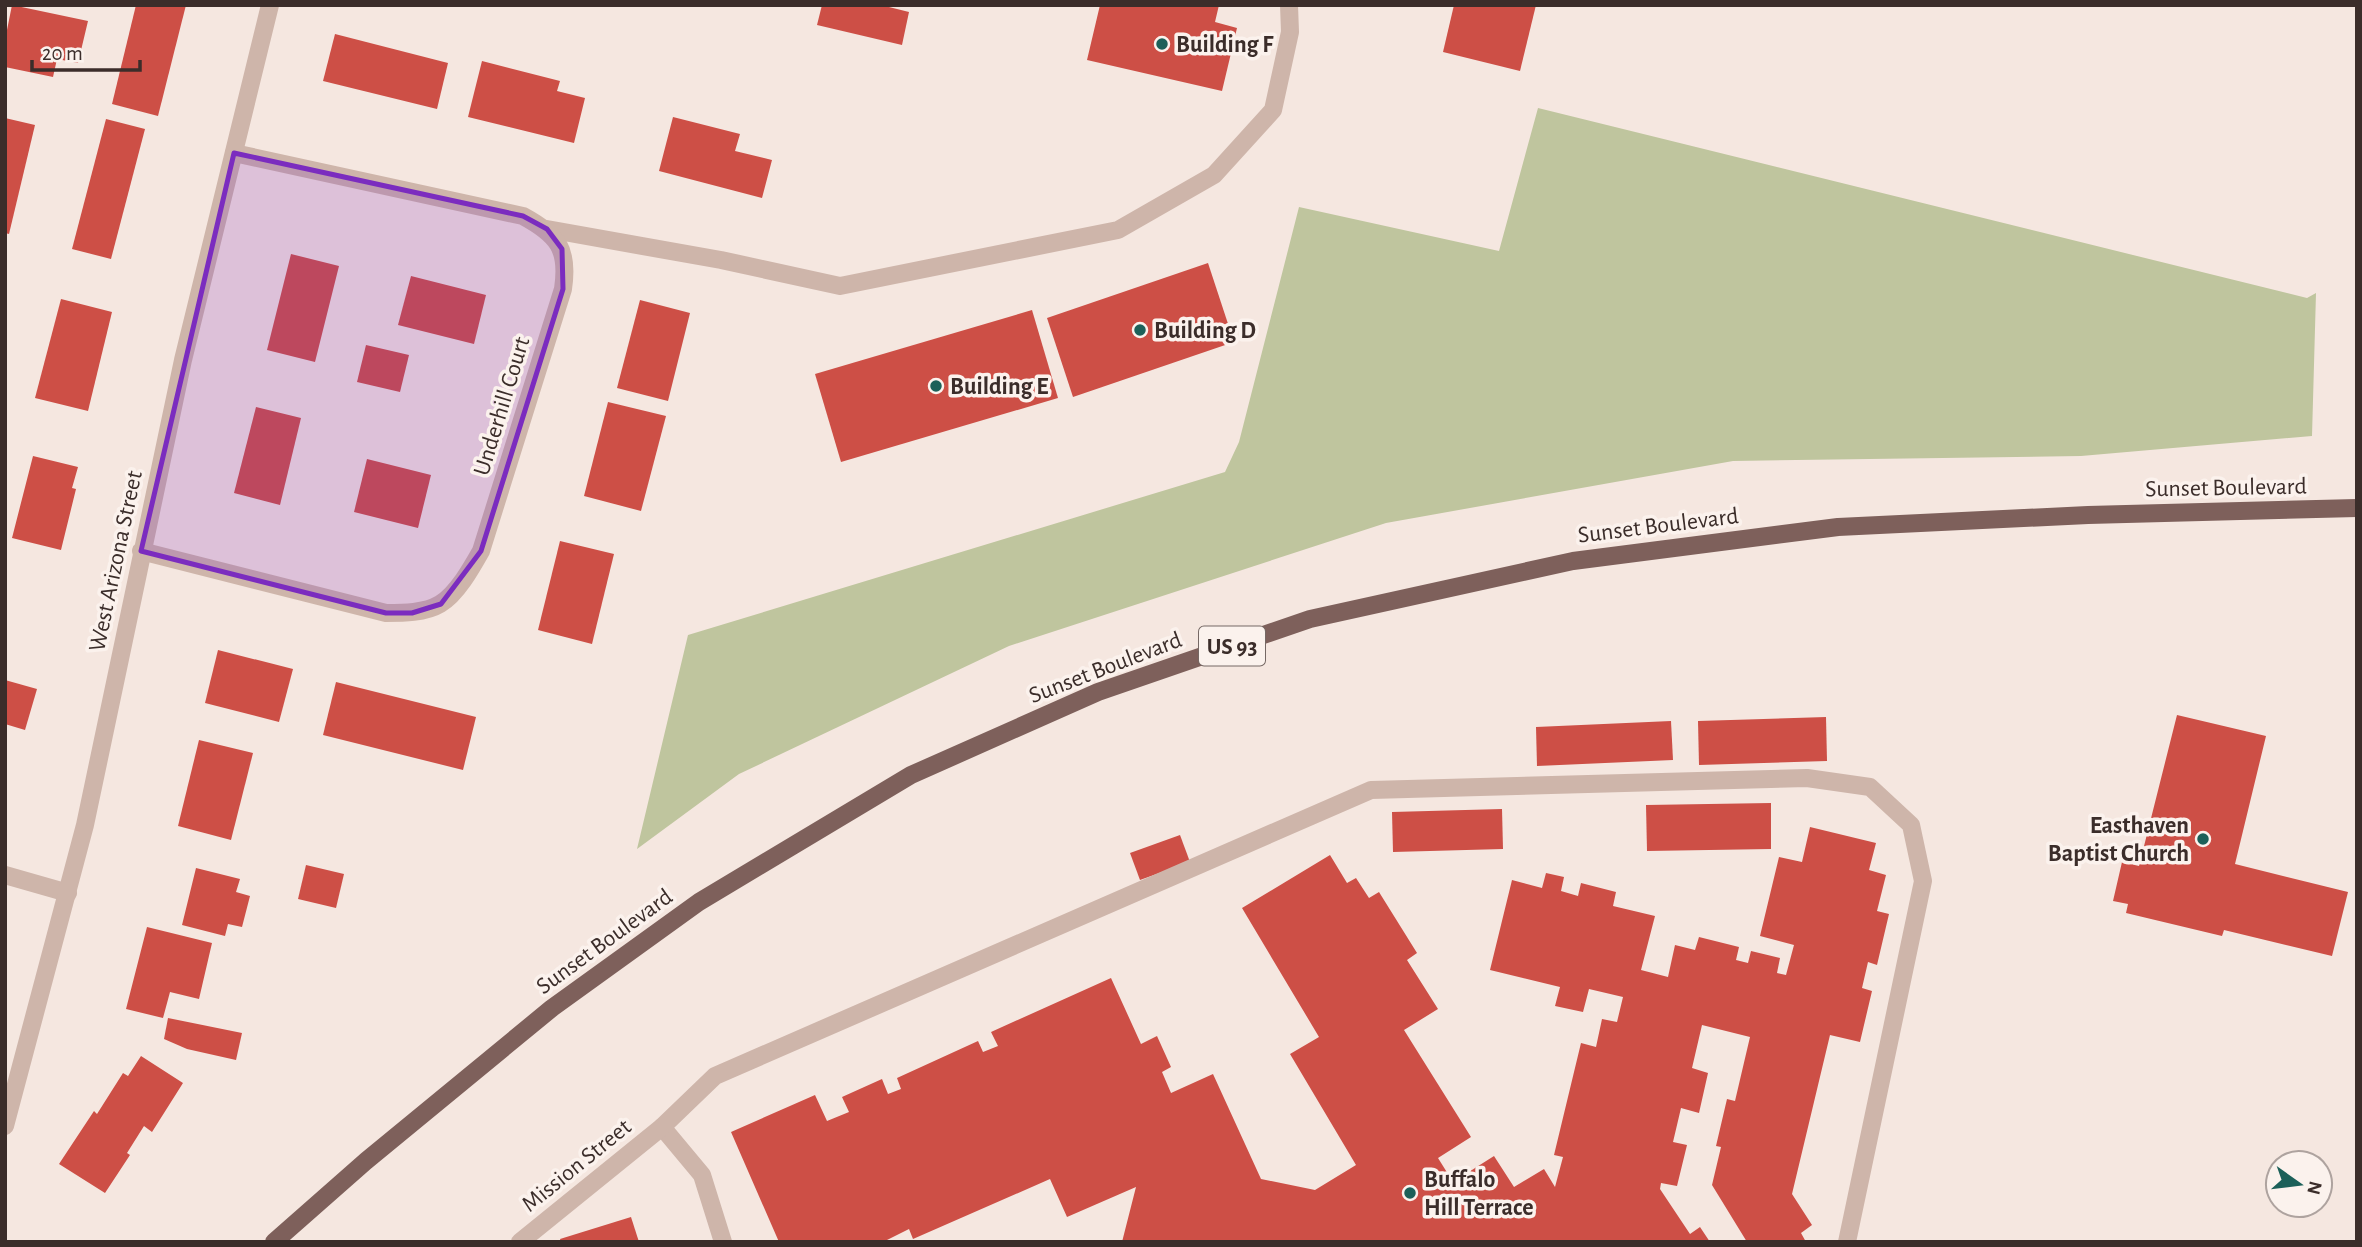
<svg xmlns="http://www.w3.org/2000/svg" width="2362" height="1247" font-family="'Alegreya Sans',sans-serif">
<style>
.grass{fill:#bfc59e}
.building{fill:#cd4f46}
.lines{fill:none;stroke-linecap:round;stroke-linejoin:round}
.minor{stroke:#ceb5aa;stroke-width:18}
.major{stroke:#7e605b;stroke-width:18}
.marked{fill:#7b2cbf;fill-opacity:0.2;stroke:#7b2cbf;stroke-width:5;stroke-linejoin:round}
.poi-dot{fill:#1c6059;stroke:#fbf2ed;stroke-width:2.5}
.labels{text-anchor:middle;stroke-width:7;stroke-linejoin:round;paint-order:stroke}
.shield{fill:#fbf2ed;stroke:#756864;stroke-width:2}
.shield-label{font-size:23px;font-weight:bold;fill:#3b2d2a}
.poi-label{font-size:24px;font-weight:bold;fill:#3b2d2a;stroke:#fbf2ed;text-anchor:start}
.street-label{font-size:24px;fill:#3b2d2a;stroke:#fbf2ed}
</style>
<rect width="100%" height="100%" fill="#f5e7e0"/>
<polygon class="grass" points="1538,108 2307,298 2316,293 2312,436 2081,456 1733,461 1386,523 1009,646 739,774 637,849 688,635 1225,472 1239,442 1299,207 1499,251"/>
<g class="building">
<polygon points="12,5 88,21 78,63 57,59 53,77 5,67 5,40"/>
<polygon points="136,5 186,5 158,116 112,104"/>
<polygon points="822,5 881,5 909,12 902,45 817,25"/>
<polygon points="1100,5 1219,5 1215,22 1237,28 1222,91 1087,60"/>
<polygon points="1454,5 1536,5 1520,71 1443,52"/>
<polygon points="335,34 448,63 437,109 323,81"/>
<polygon points="482,61 560,81 557,91 585,98 574,143 468,117"/>
<polygon points="673,117 740,134 735,151 772,160 762,198 659,171"/>
<polygon points="5,118 35,125 9,234 5,233"/>
<polygon points="106,119 145,129 111,259 72,249"/>
<polygon points="291,254 339,266 315,362 267,350"/>
<polygon points="1208,263 1234,342 1073,397 1047,318"/>
<polygon points="411,276 486,295 474,344 398,325"/>
<polygon points="61,299 112,312 88,411 35,398"/>
<polygon points="640,300 690,313 668,401 617,388"/>
<polygon points="1032,310 1058,398 841,462 815,374"/>
<polygon points="366,345 409,355 400,392 357,382"/>
<polygon points="608,402 666,416 641,511 584,496"/>
<polygon points="256,407 301,418 280,505 234,493"/>
<polygon points="33,456 78,467 72,488 76,489 61,550 12,538"/>
<polygon points="367,459 431,475 418,528 354,512"/>
<polygon points="560,541 614,554 592,644 538,630"/>
<polygon points="218,650 293,669 279,722 205,703"/>
<polygon points="5,680 37,689 25,730 5,724"/>
<polygon points="336,682 476,717 463,770 323,735"/>
<polygon points="2177,715 2266,736 2235,864 2348,892 2332,956 2224,930 2222,936 2126,913 2128,904 2113,901 2122,862 2139,866"/>
<polygon points="1826,717 1827,761 1699,765 1698,721"/>
<polygon points="1671,721 1673,760 1537,766 1536,727"/>
<polygon points="199,740 253,753 231,840 178,826"/>
<polygon points="1771,803 1771,849 1647,851 1646,805"/>
<polygon points="1502,809 1503,849 1393,852 1392,812"/>
<polygon points="1810,827 1876,843 1869,870 1886,875 1877,911 1889,914 1877,965 1868,962 1862,988 1872,991 1860,1042 1830,1035 1792,1194 1812,1225 1801,1233 1806,1242 1747,1242 1712,1185 1721,1147 1716,1146 1727,1099 1735,1101 1750,1037 1702,1025 1692,1068 1708,1073 1699,1113 1681,1108 1673,1142 1687,1145 1677,1186 1661,1183 1660,1189 1690,1234 1700,1227 1710,1242 1122,1242 1136,1187 1067,1217 1050,1179 913,1239 909,1229 883,1242 779,1242 731,1132 815,1095 827,1121 849,1112 842,1097 882,1079 888,1094 901,1089 897,1078 978,1041 983,1052 998,1046 991,1032 1111,978 1141,1044 1157,1036 1171,1067 1162,1072 1171,1093 1213,1074 1261,1179 1315,1190 1356,1165 1290,1054 1319,1037 1242,908 1330,855 1347,883 1356,878 1369,898 1379,892 1417,953 1407,960 1438,1009 1404,1030 1471,1137 1438,1158 1453,1182 1494,1156 1514,1187 1544,1169 1555,1187 1563,1157 1554,1155 1581,1043 1596,1047 1602,1019 1617,1022 1623,997 1589,989 1583,1012 1555,1006 1560,987 1490,970 1512,880 1542,888 1546,873 1564,877 1561,891 1578,896 1581,883 1616,892 1613,906 1655,916 1641,970 1668,977 1675,945 1695,950 1699,937 1739,947 1736,960 1748,963 1751,951 1780,958 1777,973 1786,975 1794,945 1760,936 1779,857 1802,862"/>
<polygon points="1180,835 1190,862 1140,880 1130,853"/>
<polygon points="306,865 344,874 336,908 298,899"/>
<polygon points="196,868 240,879 236,892 250,896 242,927 228,924 225,936 182,925"/>
<polygon points="147,927 212,943 199,999 170,992 163,1018 126,1009"/>
<polygon points="168,1018 242,1033 236,1060 187,1049 164,1039"/>
<polygon points="141,1056 183,1083 152,1132 144,1126 127,1153 130,1155 105,1193 59,1164 94,1111 97,1114 123,1073 128,1076"/>
<polygon points="631,1217 639,1242 561,1242 560,1239"/>
</g>
<g class="lines">
<g class="minor">
<polyline points="547,229 721,260 840,286 1118,230 1214,175 1273,110 1290,32 1289,5"/>
<path d="M141,551L386,613C403,613 425,613 440,604C457,594 472,567 481,551L563,289C569,249 558,235 523,216L234,153"/>
<polyline points="5,875 68,893"/>
<polyline points="5,1126 85,825 183,360 270,5"/>
<polyline points="662,1127 702,1175 723,1242"/>
<polyline points="520,1242 662,1127 715,1076 1371,790 1807,778 1870,787 1911,825 1923,881 1847,1242"/>
</g>
<polyline class="major" points="274,1242 366,1161 552,1008 699,902 911,775 1098,692 1310,619 1573,561 1838,527 2088,515 2357,508"/>
</g>
<path class="marked" d="M234,153L523,216L547,229L562,249L563,289L481,551L441,604L412,613H386L141,551Z"/>
<g class="poi-dot">
<circle cx="1162" cy="44" r="7"/>
<circle cx="1140" cy="330" r="7"/>
<circle cx="936" cy="386" r="7"/>
<circle cx="2203" cy="839" r="7"/>
<circle cx="1410" cy="1193" r="7"/>
</g>
<g class="labels">
<rect class="shield" x="1199" y="626.5" width="66" height="39" rx="5"/>
<g class="shield-label">
<text x="1232" y="654">US 93</text>
</g>
<g class="poi-label">
<text x="1176" y="52">Building F</text>
<text x="1154" y="338">Building D</text>
<text x="950" y="394">Building E</text>
<text x="2189" y="833" text-anchor="end">Easthaven<tspan x="2189" dy="28">Baptist Church</tspan></text>
<text x="1424" y="1187">Buffalo<tspan x="1424" dy="28">Hill Terrace</tspan></text>
</g>
<g class="street-label">
<text transform="translate(501 406) rotate(-73)" y="8">Underhill Court</text>
<text transform="translate(2226 487) rotate(-1)" y="8">Sunset Boulevard</text>
<text transform="translate(1658 525) rotate(-7)" y="8">Sunset Boulevard</text>
<text transform="translate(115 561) rotate(-78)" y="8">West Arizona Street</text>
<text transform="translate(1105 667) rotate(-21)" y="8">Sunset Boulevard</text>
<text transform="translate(604 941) rotate(-36)" y="8">Sunset Boulevard</text>
<text transform="translate(576 1165) rotate(-39)" y="8">Mission Street</text>
</g>
</g>
<rect width="2362" height="1247" fill="none" stroke="#3b2d2a" stroke-width="14"/>
<g transform="translate(2299 1184) rotate(104)"><circle r="33" fill="#fbf2ed" stroke="#aea39f" stroke-width="2"/>
<path d="M0-5L12 26L0 18L-12 26Z" fill="#1c6059"/>
<text y="-10" font-size="19" font-weight="bold" text-anchor="middle" fill="#3b2d2a">N</text>
</g>
<path d="M32 60v10h108v-10" fill="none" stroke="#3b2d2a" stroke-width="3.5"/>
<text x="42" y="60" font-size="21" fill="#3b2d2a" stroke="#fbf2ed" stroke-width="5" paint-order="stroke">20 m</text>
</svg>
